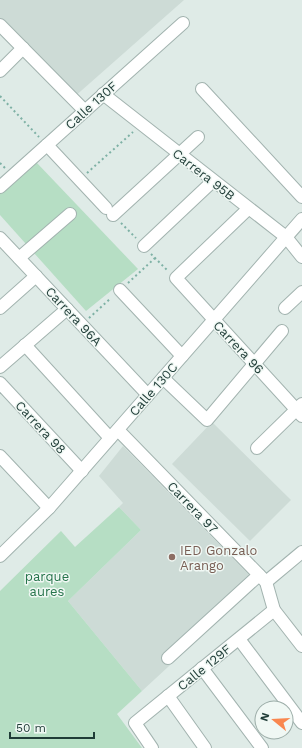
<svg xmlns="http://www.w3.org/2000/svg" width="302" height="748" font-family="'Work Sans',sans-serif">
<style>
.built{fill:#cddbd6}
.green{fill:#b6dec4}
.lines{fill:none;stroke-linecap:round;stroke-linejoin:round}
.minor-casing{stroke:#a2b3af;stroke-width:14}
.path{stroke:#7eb1a5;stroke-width:2;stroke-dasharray:2 3;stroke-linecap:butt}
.minor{stroke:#fff;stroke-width:12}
.education-dot{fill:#8d6e63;stroke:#f0f8f4;stroke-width:1.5}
.labels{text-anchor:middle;stroke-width:3;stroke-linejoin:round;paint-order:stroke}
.street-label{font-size:13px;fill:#1f3c37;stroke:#f0f8f4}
.education-label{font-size:13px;fill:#785e54;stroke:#f0f8f4;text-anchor:start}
.park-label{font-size:13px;fill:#27754c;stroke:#f0f8f4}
</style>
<rect width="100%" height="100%" fill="#dfebe7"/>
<g class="built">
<polygon points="0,0 184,0 73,98 0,18"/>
<polygon points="212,422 291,500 250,541 172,464"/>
<polygon points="123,446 258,584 142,691 68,601 141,530 119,507 123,503 99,476"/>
</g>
<g class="green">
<polygon points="36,162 138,269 86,311 0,215 0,192"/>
<polygon points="119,507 141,530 68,601 142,691 117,714 142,748 0,748 0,591 61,531 75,547"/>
</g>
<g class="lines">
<defs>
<g id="minor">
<polyline points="0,25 85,111"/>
<polyline points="0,71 23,48"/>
<polyline points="202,89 302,197"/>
<polyline points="103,94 286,237 302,257"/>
<polyline points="47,145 106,208"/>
<polyline points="0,187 183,23"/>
<polyline points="248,209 176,278 302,416"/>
<polyline points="113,215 198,137"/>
<polyline points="0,238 148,395"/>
<polyline points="144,246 213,181"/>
<polyline points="19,258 70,214"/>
<polyline points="120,290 182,356"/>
<polyline points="0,308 36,276"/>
<polyline points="285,308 302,292"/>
<polyline points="25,345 110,438"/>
<polyline points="0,367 67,309"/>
<polyline points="163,378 207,420 282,331"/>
<polyline points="0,383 82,471"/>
<polyline points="118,430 266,582 274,610 302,646"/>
<polyline points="257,448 302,404"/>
<polyline points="0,456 49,508"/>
<polyline points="0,556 49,508 302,219"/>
<polyline points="266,582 302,552"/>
<polyline points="239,639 302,723"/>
<polyline points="168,658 259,575"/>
<polyline points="202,668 262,748"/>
<polyline points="168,696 205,748"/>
<polyline points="152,748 135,723 274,610"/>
</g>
</defs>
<use href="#minor" class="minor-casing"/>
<g class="path">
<polyline points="0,96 39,137"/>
<polyline points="0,163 5,168"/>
<polyline points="87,173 133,132"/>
<polyline points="121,223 136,238"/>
<polyline points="151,254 168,271"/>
<polyline points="128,283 155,258"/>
<polyline points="89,318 111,298"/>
</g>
<use href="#minor" class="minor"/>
</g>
<circle class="education-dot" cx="172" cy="557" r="4"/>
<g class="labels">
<g class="street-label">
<text transform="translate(91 105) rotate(-42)" y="5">Calle 130F</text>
<text transform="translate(204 174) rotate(38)" y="5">Carrera 95B</text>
<text transform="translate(74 316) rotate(47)" y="5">Carrera 96A</text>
<text transform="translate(239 347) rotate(47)" y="5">Carrera 96</text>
<text transform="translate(153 389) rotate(-49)" y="5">Calle 130C</text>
<text transform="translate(41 427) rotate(47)" y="5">Carrera 98</text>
<text transform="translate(193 507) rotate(46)" y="5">Carrera 97</text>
<text transform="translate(204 667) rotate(-39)" y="5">Calle 129F</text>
</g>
<g class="education-label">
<text x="180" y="555">IED Gonzalo<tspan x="180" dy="15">Arango</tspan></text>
</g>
<g class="park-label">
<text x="47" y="581">parque<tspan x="47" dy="15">aures</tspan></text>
</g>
</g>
<g transform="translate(274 720) rotate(288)"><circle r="19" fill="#f0f8f4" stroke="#9cada8"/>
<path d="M0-3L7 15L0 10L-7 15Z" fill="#f9874f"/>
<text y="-6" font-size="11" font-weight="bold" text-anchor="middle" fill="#1f3c37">N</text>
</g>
<path d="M10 732v6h84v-6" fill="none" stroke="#1f3c37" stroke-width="2"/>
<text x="16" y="732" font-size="12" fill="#1f3c37" stroke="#f0f8f4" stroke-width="3" paint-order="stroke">50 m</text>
</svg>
